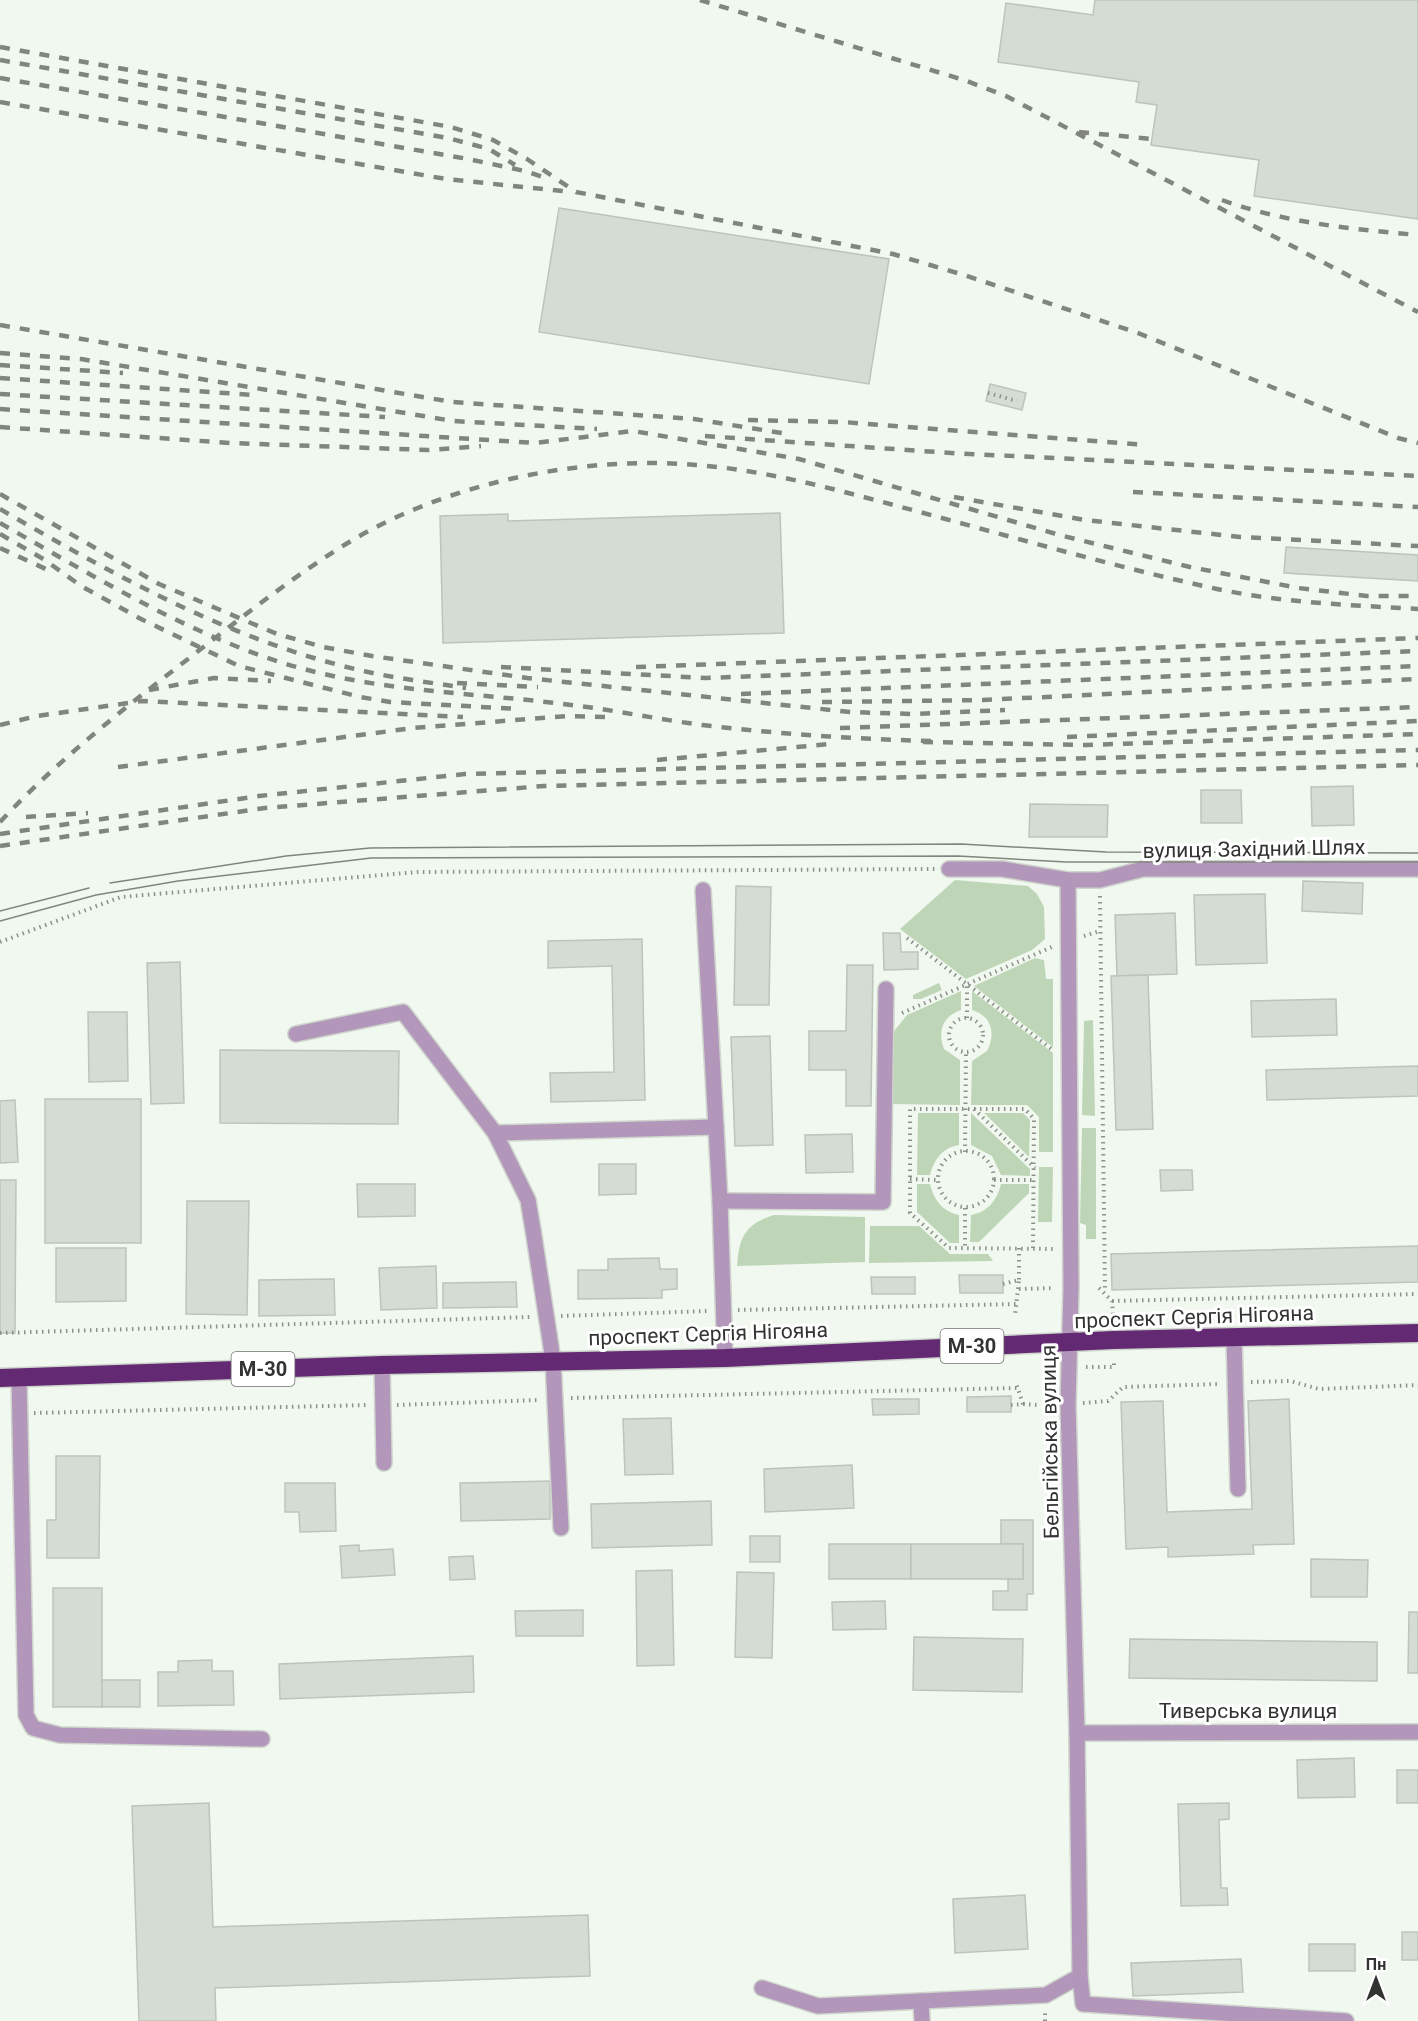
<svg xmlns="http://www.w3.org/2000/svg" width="1418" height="2021" font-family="Roboto,sans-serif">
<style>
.green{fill:#bed6b7}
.building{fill:#d5dcd3;stroke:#bdc4ba;stroke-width:1.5}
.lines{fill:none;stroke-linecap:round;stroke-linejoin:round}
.minor-casing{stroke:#ced5cd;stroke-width:18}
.highway-casing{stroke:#ced5cd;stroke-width:21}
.path{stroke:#8c918b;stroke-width:4;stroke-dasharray:1.5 4.5;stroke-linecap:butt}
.minor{stroke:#b397ba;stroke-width:15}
.highway{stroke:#632972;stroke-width:18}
.tram{stroke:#81857f;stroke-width:1.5}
.rail{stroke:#81857f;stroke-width:4.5;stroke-dasharray:10 10;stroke-linecap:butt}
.labels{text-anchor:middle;stroke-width:6;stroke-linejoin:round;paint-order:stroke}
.shield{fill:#fff;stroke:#6f716e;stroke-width:1.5}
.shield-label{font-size:20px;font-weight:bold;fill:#313430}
.street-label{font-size:21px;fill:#313430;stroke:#fff}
</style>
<rect width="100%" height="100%" fill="#f1f8ef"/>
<g class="green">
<polygon points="955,880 1028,886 1037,894 1044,907 1045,939 1032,950 966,979 900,929"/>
<polygon points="1035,958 1044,960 1046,979 1053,979 1053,1047 974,986"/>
<polygon points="939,983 942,990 921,999 913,999 913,995"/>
<path d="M961,991V1010C943,1016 937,1031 944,1049L960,1060V1105L891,1104V1035L907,1015Z"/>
<path d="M972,991L1053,1053V1152H1039V1117L1027,1105H971L972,1061L987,1051C996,1034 992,1016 972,1010Z"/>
<polygon points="1093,1020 1095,1116 1082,1115 1084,1021"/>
<path d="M918,1113H959V1145C942,1148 934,1160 930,1175H917Z"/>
<polygon points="971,1113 1030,1169 1030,1176 1001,1175 992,1156 971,1145"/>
<polygon points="984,1113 1023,1113 1030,1120 1029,1157"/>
<polygon points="1082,1128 1096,1128 1096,1239 1086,1239 1086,1225 1080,1223"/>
<polygon points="1039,1167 1053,1167 1052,1222 1038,1222"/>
<path d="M917,1184H930C934,1200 942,1211 959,1215V1243H950L917,1212Z"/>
<path d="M1001,1184H1029V1193L979,1242H970L971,1215C988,1212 997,1200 1001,1184Z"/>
<path d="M774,1215L865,1217V1262L737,1266C739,1237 745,1224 774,1215Z"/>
<polygon points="870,1226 919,1226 950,1254 988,1254 993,1261 869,1263"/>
</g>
<g class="building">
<polygon points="1095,0 1418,0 1418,219 1254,196 1259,160 1151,145 1157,105 1136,102 1139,82 998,62 1006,3 1093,15"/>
<polygon points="559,208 889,259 869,384 539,332"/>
<polygon points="990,384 1026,393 1022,410 986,401"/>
<polygon points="780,513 784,633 443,643 440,516 508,514 508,521"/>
<polygon points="1286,547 1418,555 1418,581 1284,573"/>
<polygon points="1353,786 1354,825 1312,826 1311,787"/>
<polygon points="1201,790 1241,790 1242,823 1201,823"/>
<polygon points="1030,804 1108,805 1107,837 1029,837"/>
<polygon points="1303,881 1363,883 1362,914 1302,911"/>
<polygon points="736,886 771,887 769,1005 734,1005"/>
<polygon points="1265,894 1267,963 1196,965 1194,895"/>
<polygon points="1175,913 1177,974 1117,976 1115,915"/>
<polygon points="883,933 900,933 901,952 918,952 918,969 884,970"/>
<polygon points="642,939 645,1100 551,1102 550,1073 614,1072 612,966 548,968 548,941"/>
<polygon points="180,962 184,1103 151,1104 147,963"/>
<polygon points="847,965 873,965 871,1106 846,1106 846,1070 809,1070 809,1031 846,1031"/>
<polygon points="1148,975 1153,1129 1116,1130 1111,976"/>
<polygon points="1336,999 1337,1035 1252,1037 1251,1001"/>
<polygon points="88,1012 127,1012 128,1081 89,1082"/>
<polygon points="770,1036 773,1145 735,1146 731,1037"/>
<polygon points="220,1050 399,1051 398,1124 220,1123"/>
<polygon points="1418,1066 1418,1096 1267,1100 1266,1070"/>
<rect x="45" y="1099" width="96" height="144"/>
<polygon points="15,1100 18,1162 0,1163 0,1101"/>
<polygon points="852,1134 853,1172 806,1173 805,1135"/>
<polygon points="599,1164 636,1164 636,1194 599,1195"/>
<polygon points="1160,1170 1192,1170 1193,1190 1161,1191"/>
<polygon points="0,1180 16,1180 15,1333 0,1333"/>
<polygon points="357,1184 415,1184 415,1216 358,1217"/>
<polygon points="187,1201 249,1201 247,1315 186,1314"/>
<polygon points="1418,1246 1418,1282 1112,1290 1111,1254"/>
<polygon points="56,1248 126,1248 126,1301 56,1302"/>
<polygon points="659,1258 660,1269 677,1269 677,1289 662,1290 662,1298 578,1299 578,1270 608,1270 608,1259"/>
<polygon points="436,1266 437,1308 381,1310 379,1268"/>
<polygon points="959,1275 1003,1275 1003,1293 960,1293"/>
<polygon points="871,1277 915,1277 915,1294 872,1294"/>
<polygon points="334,1279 335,1315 259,1316 259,1280"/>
<polygon points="516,1282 517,1307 443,1308 443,1283"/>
<polygon points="1011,1396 1011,1412 967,1412 967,1397"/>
<polygon points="872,1399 919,1399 919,1414 873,1415"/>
<polygon points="1289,1399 1294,1544 1253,1545 1254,1554 1168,1557 1168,1547 1126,1549 1121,1402 1163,1401 1167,1512 1252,1509 1248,1401"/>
<polygon points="671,1418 673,1474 625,1475 623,1419"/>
<polygon points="56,1456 100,1456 99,1558 47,1558 47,1520 56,1520"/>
<polygon points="852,1465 854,1508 765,1512 764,1469"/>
<polygon points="550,1481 550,1519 461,1521 460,1483"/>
<polygon points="285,1483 335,1483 336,1531 300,1532 299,1512 285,1512"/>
<polygon points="711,1501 712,1545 592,1548 591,1504"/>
<polygon points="1001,1520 1033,1520 1033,1594 1027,1594 1027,1610 993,1610 993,1591 1008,1591 1008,1579 1023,1579 1023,1544 1001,1544"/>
<rect x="750" y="1536" width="30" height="26"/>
<rect x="829" y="1544" width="82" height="35"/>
<rect x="911" y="1544" width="112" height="35"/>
<polygon points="359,1545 359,1551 393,1549 395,1575 342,1578 340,1546"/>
<polygon points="473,1556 475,1579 450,1580 449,1557"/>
<polygon points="1311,1559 1368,1560 1367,1597 1311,1597"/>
<polygon points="672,1570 674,1665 637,1666 636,1571"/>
<polygon points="737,1572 774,1573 772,1658 735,1657"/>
<rect x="53" y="1588" width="49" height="119"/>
<polygon points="885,1601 886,1629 833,1630 832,1602"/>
<polygon points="583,1610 583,1636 516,1636 515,1611"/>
<polygon points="1409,1612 1418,1612 1418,1673 1408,1673"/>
<polygon points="914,1637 1023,1639 1022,1692 913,1690"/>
<polygon points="1130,1639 1377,1642 1377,1681 1129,1678"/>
<polygon points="473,1656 474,1692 280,1699 279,1664"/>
<polygon points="212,1660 212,1671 233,1671 234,1705 158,1706 158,1672 178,1672 178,1661"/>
<rect x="102" y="1680" width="38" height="27"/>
<polygon points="1354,1758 1355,1797 1298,1798 1297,1760"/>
<rect x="1397" y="1770" width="21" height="33"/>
<polygon points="209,1803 213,1927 588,1915 590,1976 215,1988 216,2021 139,2021 132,1806"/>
<polygon points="1229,1803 1229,1819 1219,1820 1221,1888 1227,1888 1228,1905 1181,1906 1178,1804"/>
<polygon points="1025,1895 1028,1949 955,1953 953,1899"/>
<rect x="1402" y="1932" width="16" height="28"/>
<rect x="1309" y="1944" width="46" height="27"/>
<polygon points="1241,1959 1243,1992 1133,1996 1131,1963"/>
</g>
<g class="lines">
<defs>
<g id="minor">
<polyline points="949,869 1002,869 1068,880 1100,880 1143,869 1418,869"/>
<polyline points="1068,880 1071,1288 1068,1405 1077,1733 1080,1976 1083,2004 1346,2021"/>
<polyline points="703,890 720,1201 725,1358"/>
<polyline points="296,1034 403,1012 495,1133 716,1127"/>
<polyline points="495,1133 528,1200 534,1236 553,1360 561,1528"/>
<polyline points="720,1201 883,1202 886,989"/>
<polyline points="1234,1337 1238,1489"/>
<polyline points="382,1365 384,1463"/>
<polyline points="19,1377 26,1715 33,1728 60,1735 262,1739"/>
<polyline points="1077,1733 1418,1732"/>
<polyline points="762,1988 818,2006 1046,1995 1080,1976"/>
<polyline points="921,2001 922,2021"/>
</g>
<polyline id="highway" points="0,1378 382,1365 725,1358 1113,1340 1418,1333"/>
</defs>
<use href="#minor" class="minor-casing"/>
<use href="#highway" class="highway-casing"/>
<g class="path">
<polyline points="988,393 1017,401"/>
<polyline points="1100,896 1105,1292"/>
<polyline points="1084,936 1100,931"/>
<polyline points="907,938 1054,1051"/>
<polyline points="0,942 121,897 417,872 935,869"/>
<polyline points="902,1013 1054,946"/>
<polyline points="967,1018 967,984"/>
<circle cx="966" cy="1035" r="17"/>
<polyline points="974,1109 1035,1168"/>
<circle cx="966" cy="1179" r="28"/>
<polyline points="965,1152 966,1052"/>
<polyline points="910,1179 938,1180"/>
<polyline points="994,1180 1034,1180"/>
<polyline points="965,1208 965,1248"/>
<polyline points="1019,1248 1019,1280"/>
<polyline points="1033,1248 1034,1119 1025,1109 910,1109 910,1213 949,1248 1056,1249"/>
<polyline points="1003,1284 1019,1280 1015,1315"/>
<polyline points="1099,1288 1112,1301 1113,1315"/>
<polyline points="1019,1289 1055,1288"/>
<polyline points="1112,1301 1418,1294"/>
<polyline points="738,1310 1017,1304"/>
<polyline points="561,1316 707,1311"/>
<polyline points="0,1333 530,1317"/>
<polyline points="1086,1367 1114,1367 1114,1360"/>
<polyline points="1251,1382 1290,1381 1319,1389 1418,1385"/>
<polyline points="571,1398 1018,1388"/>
<polyline points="1083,1403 1108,1401 1123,1387 1220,1384"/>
<polyline points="1023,1404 1038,1405"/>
<polyline points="397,1405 539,1400"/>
<polyline points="1011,1405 1023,1404 1016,1383"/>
<polyline points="34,1413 368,1405"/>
<polyline points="1045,2021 1045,2010"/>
</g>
<use href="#minor" class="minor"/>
<use href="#highway" class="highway"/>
<g class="tram">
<polyline points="110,883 286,856 370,848 961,844 1106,852 1418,853"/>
<polyline points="0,911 89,888"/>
<polyline points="0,921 96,895 178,881 371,858 958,856 1066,862 1418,862"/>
</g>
<g class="rail">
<polyline points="700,0 964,80 1006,96 1418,312"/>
<polyline points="0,47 451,127 493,140 527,159 576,192 893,254 964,275 1138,333 1398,438 1418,443"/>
<polyline points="0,60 448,138 489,149 515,165"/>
<polyline points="0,78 468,159 525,171 546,178"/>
<polyline points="0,102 446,179 572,192"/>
<polyline points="1079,132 1152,139"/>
<path d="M1222,200C1286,223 1351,229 1418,235"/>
<polyline points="0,325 452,402 694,419 788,434"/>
<polyline points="0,353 81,359 453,421 597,429"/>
<polyline points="0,365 123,373"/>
<polyline points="0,378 254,395"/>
<polyline points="0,394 385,417"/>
<polyline points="0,409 535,443 633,431 799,459 1063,536 1190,567 1298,588 1367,596 1418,596"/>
<polyline points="748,420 843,422 1146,445"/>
<polyline points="0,427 230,443 428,450 481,446"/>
<polyline points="705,436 951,453 1418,476"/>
<polyline points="1133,492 1418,507"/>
<polyline points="0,494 159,584 277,634 323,647 372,656 527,678 850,712 912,714 1005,710"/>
<polyline points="954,497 1085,520 1240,537 1418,546"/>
<path d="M0,509C116,576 235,643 368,672C400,679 434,683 466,688"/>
<path d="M0,523C92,575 182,631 283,663C376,692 468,692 563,704C609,709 656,719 702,725C779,734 854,739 931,741"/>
<polyline points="0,534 45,560 81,586 141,619 239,666 360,697 390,702 520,709"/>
<polyline points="0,548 48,570"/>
<polyline points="501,667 706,678 1418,651"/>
<polyline points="636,667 1418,638"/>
<polyline points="457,683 538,687"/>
<polyline points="149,690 214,678 271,681"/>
<polyline points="741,694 1418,666"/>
<polyline points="822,702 983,700 1418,679"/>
<polyline points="0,725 37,716 142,701 463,717"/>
<polyline points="840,728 1418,707"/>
<polyline points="1067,737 1418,721"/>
<polyline points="923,742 1086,745 1418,734"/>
<polyline points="657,760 830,744"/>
<polyline points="118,767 413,728 568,716 605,717"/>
<polyline points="26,817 88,813"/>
<path d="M0,822C57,761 122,710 188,659C237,621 286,582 338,549C439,484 578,455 696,465C765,470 834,489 901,507C1006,535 1111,566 1217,589C1283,603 1351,605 1418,609"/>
<polyline points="0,834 259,796 465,774 1418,750"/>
<polyline points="0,846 265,808 544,786 1418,765"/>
</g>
</g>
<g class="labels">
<g class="shield">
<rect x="940.5" y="1329" width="63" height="34" rx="4.5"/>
<rect x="231.5" y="1352" width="63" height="34" rx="4.5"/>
</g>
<g class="shield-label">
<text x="972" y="1353">М-30</text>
<text x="263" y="1376">М-30</text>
</g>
<g class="street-label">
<text transform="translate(1254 849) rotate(-1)" y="7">вулиця Західний Шлях</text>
<text transform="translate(1194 1317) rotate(-2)" y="7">проспект Сергія Нігояна</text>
<text transform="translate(708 1334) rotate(-2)" y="7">проспект Сергія Нігояна</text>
<text transform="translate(1050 1442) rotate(-91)" y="7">Бельгійська вулиця</text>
<text x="1248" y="1718">Тиверська вулиця</text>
</g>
</g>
<g transform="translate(1376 1979)" stroke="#ffffff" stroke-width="4.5" paint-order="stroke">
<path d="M0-4.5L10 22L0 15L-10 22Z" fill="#313430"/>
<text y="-9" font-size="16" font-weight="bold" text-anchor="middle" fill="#313430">Пн</text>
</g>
</svg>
